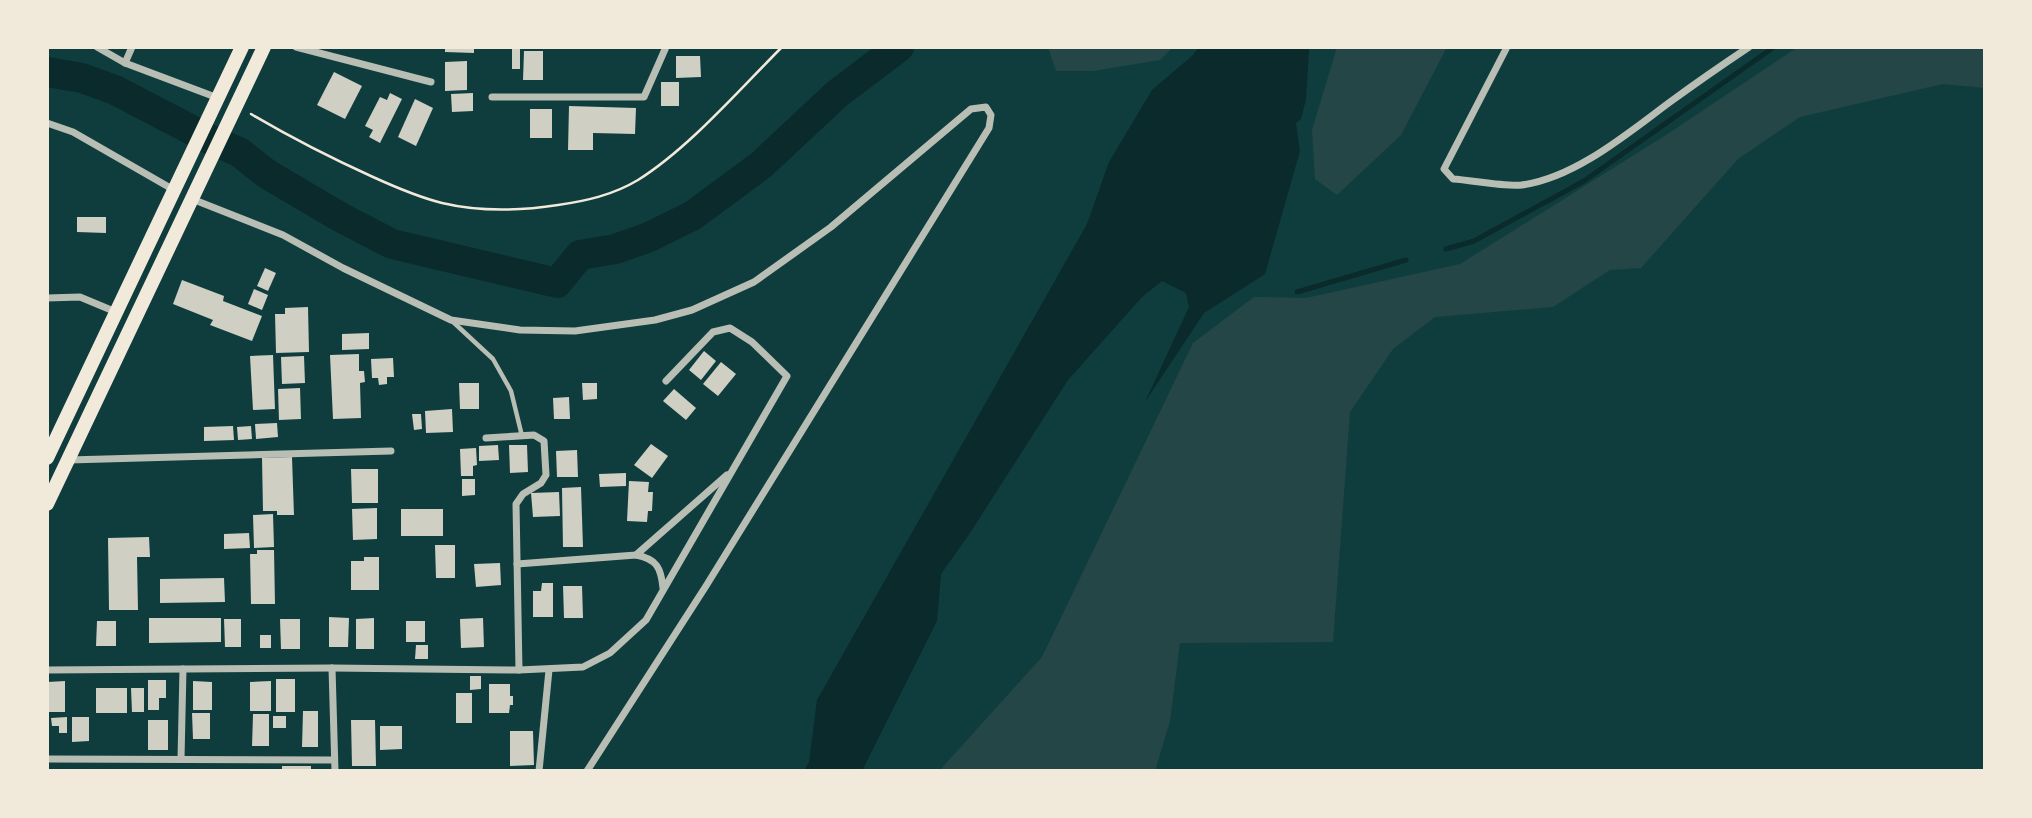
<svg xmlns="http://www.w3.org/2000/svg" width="2032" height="818" font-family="'Fira Sans',sans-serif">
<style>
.green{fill:#244646}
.water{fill:#0a2a2b}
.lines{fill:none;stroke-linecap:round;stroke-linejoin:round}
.stream{stroke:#0a2a2b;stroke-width:5}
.river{stroke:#0a2a2b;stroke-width:30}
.building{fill:#cfcfc3}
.path{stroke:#f1e9da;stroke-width:2.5}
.service{stroke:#b8beb3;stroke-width:4.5}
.minor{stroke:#b8beb3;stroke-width:7}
.trunk{stroke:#f1e9da;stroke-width:14}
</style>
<rect width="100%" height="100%" fill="#0f3d3e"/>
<g class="green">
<polygon points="1048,47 1173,47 1160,60 1093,71 1056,71"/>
<polygon points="1337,47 1447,47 1401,135 1337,195 1315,179 1312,130"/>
<polygon points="1798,47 1985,47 1985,88 1943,84 1800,117 1738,159 1641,268 1610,270 1553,307 1435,317 1393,349 1350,412 1333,642 1180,643 1170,721 1155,771 939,771 1042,657 1193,343 1254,297 1306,298 1460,264 1669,133"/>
</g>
<polygon class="water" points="1199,47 1311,47 1309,50 1306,99 1301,119 1296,123 1300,151 1265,274 1204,313 1145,402 1189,307 1186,293 1162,281 1142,297 1068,380 970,533 941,574 937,621 862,771 804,771 809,762 817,700 1087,224 1109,162 1152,90 1192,56"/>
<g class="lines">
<g class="stream">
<polyline points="1446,249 1474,241 1584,181 1774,47"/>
<polyline points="1297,292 1406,260"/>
</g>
<polyline class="river" points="47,72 82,78 115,90 209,139 239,152 267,174 340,217 392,244 557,283 580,255 615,249 647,238 692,216 761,165 837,94 899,47"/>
</g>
<g class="building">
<polygon points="445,47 474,47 474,53 445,52"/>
<rect x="512" y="47" width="8" height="22"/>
<polygon points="524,51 543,51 543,80 523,80"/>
<polygon points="676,56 700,56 701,77 676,78"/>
<polygon points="467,61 467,90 445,91 445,62"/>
<polygon points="334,72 362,86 345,119 317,105"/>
<rect x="661" y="82" width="18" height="24"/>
<polygon points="390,93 402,99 380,143 369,137 373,130 365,126 380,97 387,100"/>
<polygon points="473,93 473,111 452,112 451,94"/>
<polygon points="415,99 433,108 416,146 398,137"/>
<polygon points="569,106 636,108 635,134 593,133 593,150 568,150"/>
<rect x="530" y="109" width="22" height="29"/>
<polygon points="77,217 106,217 106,233 77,232"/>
<polygon points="265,268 276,273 268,291 257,286"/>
<polygon points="182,280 224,296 223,301 262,316 252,341 210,325 213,320 173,304"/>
<polygon points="254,289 268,295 262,310 248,304"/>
<polygon points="308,307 309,352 276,353 275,314 285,314 285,308"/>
<polygon points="369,333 369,349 342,350 342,334"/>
<polygon points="704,351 716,361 701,380 689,370"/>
<polygon points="359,354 359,371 364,371 365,382 360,383 361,418 333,419 330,355"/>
<polygon points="273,355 275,409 253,410 250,356"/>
<polygon points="304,356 305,383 282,384 281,357"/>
<polygon points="393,358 394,377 387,377 387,384 379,385 378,378 372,378 371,359"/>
<polygon points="721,362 736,374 718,396 703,384"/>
<polygon points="459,383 479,383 479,409 460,409"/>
<polygon points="582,383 597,383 597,399 583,400"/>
<polygon points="300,388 301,419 279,420 278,389"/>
<polygon points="674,389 696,408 686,420 663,401"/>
<polygon points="569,397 570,419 554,419 553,398"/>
<polygon points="452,409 453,432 426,433 425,411"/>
<polygon points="412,414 421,414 422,429 414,430"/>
<polygon points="277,423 278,437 256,439 255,424"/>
<polygon points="233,426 234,440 204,441 204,427"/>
<polygon points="251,426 252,439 238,440 237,427"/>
<polygon points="651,444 668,456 652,478 634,465"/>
<polygon points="498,445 499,460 479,461 479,446"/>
<polygon points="509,445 527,445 528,472 510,473"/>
<polygon points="476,448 477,465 473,466 473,476 461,476 460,449"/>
<polygon points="577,450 578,477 557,477 556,451"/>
<polygon points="292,457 294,515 277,515 277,511 263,511 262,458"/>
<polygon points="351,469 378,469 378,503 352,503"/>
<polygon points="626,473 626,486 600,487 599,474"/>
<polygon points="462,479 475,479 475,495 462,496"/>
<polygon points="629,481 649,482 648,492 653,492 652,511 648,511 647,522 627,521"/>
<polygon points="581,487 583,547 563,547 562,488"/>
<polygon points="559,492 560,516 533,517 531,493"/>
<polygon points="377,508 377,539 353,540 352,509"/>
<rect x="401" y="509" width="42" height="27"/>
<polygon points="273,514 274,547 254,548 253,515"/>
<polygon points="249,533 250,548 224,549 224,534"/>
<polygon points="149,537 150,557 137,557 138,610 109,610 108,538"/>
<polygon points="435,545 455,545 455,578 436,578"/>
<polygon points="257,550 274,550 275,604 251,604 250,554 257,554"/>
<polygon points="364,557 379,557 379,590 351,590 351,561 364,561"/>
<polygon points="500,563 501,585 476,587 474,564"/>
<polygon points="224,578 225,602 160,603 160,579"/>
<polygon points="542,583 553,583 553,617 533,617 533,591 541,591"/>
<polygon points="563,586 582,586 583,618 564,618"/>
<polygon points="329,617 349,618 348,647 329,647"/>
<polygon points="149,618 221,618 221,642 149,643"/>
<polygon points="374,618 374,649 356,649 356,619"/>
<polygon points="483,618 484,647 461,648 460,619"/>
<polygon points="224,619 241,619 241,647 225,647"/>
<polygon points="280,619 300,619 300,649 281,649"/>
<polygon points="97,621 116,621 116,646 96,646"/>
<rect x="406" y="621" width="19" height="21"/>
<rect x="260" y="635" width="11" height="13"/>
<polygon points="416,645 428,645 428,659 415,659"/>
<polygon points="470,676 481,676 481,689 470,690"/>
<rect x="276" y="679" width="19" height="33"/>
<polygon points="148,680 166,680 166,698 159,698 159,710 148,710"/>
<polygon points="65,681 65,712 47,712 47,682"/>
<polygon points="193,681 212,682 212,710 193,710"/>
<polygon points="271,681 271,711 250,711 250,682"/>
<polygon points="489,684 510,684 510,696 513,696 513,705 510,705 509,713 489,713"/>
<rect x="96" y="688" width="31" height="25"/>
<polygon points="131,688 144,688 144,712 132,712"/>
<rect x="456" y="693" width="16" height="30"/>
<polygon points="303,711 318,711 318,747 302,747"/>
<polygon points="192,713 210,713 210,739 193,739"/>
<polygon points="253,714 269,714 269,746 252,746"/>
<rect x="273" y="716" width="13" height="12"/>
<polygon points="67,717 67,733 59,733 59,726 52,726 51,718"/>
<polygon points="72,717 89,717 89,741 72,742"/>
<rect x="148" y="720" width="20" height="30"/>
<polygon points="351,720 375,720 376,766 352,766"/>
<polygon points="380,726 402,726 402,749 380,750"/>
<polygon points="510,731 533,731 534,765 510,766"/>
<rect x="282" y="766" width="29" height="5"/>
</g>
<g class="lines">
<path class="path" d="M251,114C290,137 331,158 373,177C395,187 418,197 442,203C480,212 519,211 558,205C586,201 613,195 638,180C689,148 739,90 782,47"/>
<polyline class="service" points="451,320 493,359 511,391 522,436"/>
<g class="minor">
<polyline points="97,47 125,63 218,98"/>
<polyline points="296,47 431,82"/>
<path d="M1507,47L1444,169L1453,179C1471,180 1505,187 1522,185C1575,178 1628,133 1670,102C1696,83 1722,65 1749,47"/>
<polyline points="125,63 132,47"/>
<polyline points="492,97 644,97 666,47"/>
<polyline points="47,123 73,132 174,190"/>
<polyline points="192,199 283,235 343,268 451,320 520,330 575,331 655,320 692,310 754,282 831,227 971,109 986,107 991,115 989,128 706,586 587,771"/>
<polyline points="47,298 80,297 116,312"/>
<polyline points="486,438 534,435 544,441 546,475 541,483 523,494 516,504 519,670"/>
<polyline points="69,460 391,451"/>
<path d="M636,555C657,559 661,568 663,588"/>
<polyline points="517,564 636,555 727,475"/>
<polyline points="332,668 335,771"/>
<polyline points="47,670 332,668 519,670 583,667 610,653 646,620 787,376 752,342 730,328 713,332 666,381"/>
<polyline points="47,759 334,760"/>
<polyline points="181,759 183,669"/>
<polyline points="539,771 549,670"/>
</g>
<g class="trunk">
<polyline points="47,458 242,47"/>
<polyline points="47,504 264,47"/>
</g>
</g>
<rect width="2032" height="818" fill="none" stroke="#f1e9da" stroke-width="98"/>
</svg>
